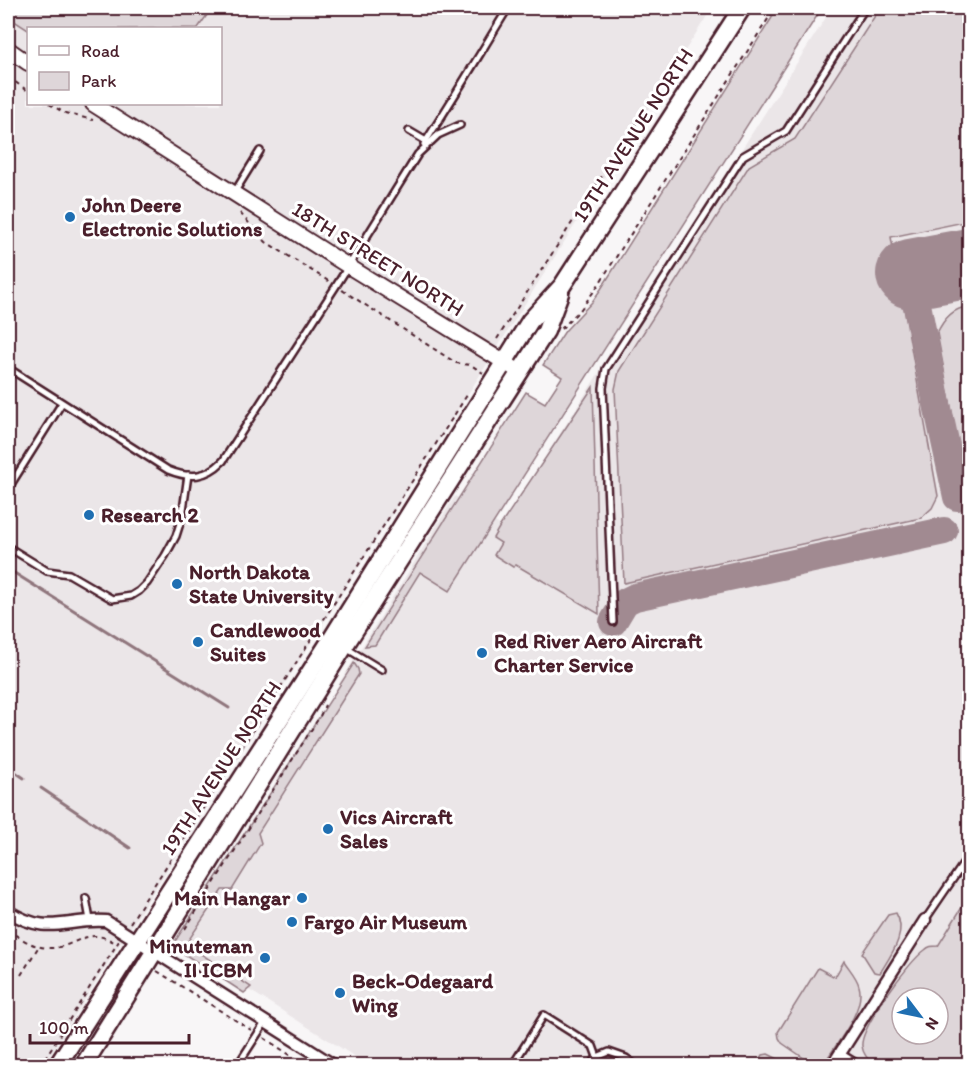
<svg xmlns="http://www.w3.org/2000/svg" width="977" height="1073" font-family="Itim,sans-serif">
<style>
.built{fill:#ebe6e8;fill-rule:evenodd}
.green{fill:#ded6d9;stroke:#947a82;stroke-width:1.5;fill-rule:evenodd}
.lines{fill:none;stroke-linecap:round;stroke-linejoin:round}
.stream{stroke:#8f747b;stroke-width:3}
.taxiway{stroke:#a18a91;stroke-width:28}
.runway{stroke:#a18a91;stroke-width:70}
.service-casing{stroke:#4a1f2b;stroke-width:10}
.minor-casing{stroke:#4a1f2b;stroke-width:15}
.tertiary-casing{stroke:#4a1f2b;stroke-width:18}
.primary-casing{stroke:#4a1f2b;stroke-width:21}
.path{stroke:#4a1f2b;stroke-width:2;stroke-dasharray:4.5 4.5;stroke-linecap:butt}
.service{stroke:#fff;stroke-width:5}
.minor{stroke:#fff;stroke-width:10}
.tertiary{stroke:#fff;stroke-width:14}
.primary{stroke:#fff;stroke-width:16}
.poi-dot{fill:#1f6fb2;stroke:#fff;stroke-width:2}
.labels{text-anchor:middle;stroke-width:6;stroke-linejoin:round;paint-order:stroke}
.street-label{font-size:21px;fill:#4a1f2b;stroke:#fff}
.poi-label{font-size:21px;font-weight:bold;fill:#4a1f2b;stroke:#fff;text-anchor:start}
</style>
<rect width="100%" height="100%" fill="#f8f6f7"/>
<filter id="ink" filterUnits="userSpaceOnUse"><feTurbulence type="fractalNoise" baseFrequency=".0167" numOctaves="2"/><feDisplacementMap in="SourceGraphic" scale="12" xChannelSelector="R" yChannelSelector="G"/><feConvolveMatrix kernelMatrix="1 2 1 2 8 2 1 2 1" color-interpolation-filters="sRGB"/></filter>
<g filter="url(#ink)">
<g class="built">
<path d="M8,8H712L43,1066L8,1065ZM28,28H220V104H28Z"/>
<path d="M832,8H969V1065H368L178,945L455,496L501,526ZM902,998H938V1034H902Z"/>
</g>
<g class="green">
<polygon points="12,8 212,8 198,28 28,30 8,17"/>
<polygon points="778,8 822,8 450,591 420,572 375,645 365,646 526,392 545,403 562,377 543,365 565,331 592,302 601,289"/>
<polygon points="880,8 969,8 969,221 891,237 938,496 932,508 921,518 624,583 615,389 619,371 749,166 795,139"/>
<path d="M969,306H970L969,487L964,476L937,333C945,317 953,309 969,306Z"/>
<polygon points="593,387 599,614 516,565 513,567 494,555 501,543 493,538 500,526"/>
<polygon points="354,663 358,669 359,674 258,833 261,843 232,890 222,890 186,944 251,987 244,993 172,946"/>
<path d="M969,896V1055L963,1065H873C868,1059 863,1054 862,1046C860,1028 909,961 925,950C929,946 932,946 938,946ZM902,998H938V1034H902Z"/>
<path d="M896,913C908,933 891,955 880,973L874,972L862,953L888,915Z"/>
<path d="M844,961C849,969 857,977 859,986C866,1009 837,1043 824,1063L814,1065L782,1043L779,1038L778,1032L818,968L835,977Z"/>
<polygon points="768,1054 790,1065 756,1065 763,1055"/>
</g>
<g class="lines">
<g class="stream">
<polyline points="8,569 229,708"/>
<polyline points="8,767 24,778"/>
<polyline points="41,788 130,848"/>
</g>
<g class="taxiway">
<polyline points="911,274 935,395 957,497"/>
<polyline points="613,622 625,602 635,597 944,531"/>
</g>
<polyline class="runway" points="911,274 970,263"/>
<defs>
<g id="service">
<polyline points="409,131 426,141"/>
<path d="M424,144C452,101 478,57 505,13L506,8"/>
<polyline points="234,193 260,151"/>
<path d="M8,368L168,470C190,479 206,478 223,461L336,286L418,154L438,135L460,125"/>
<polyline points="8,489 62,403"/>
<polyline points="8,547 47,571 69,574 112,599 131,596 139,591 147,583 165,556 176,536 182,517 188,475"/>
<polyline points="613,622 603,388 606,369 743,156 786,131 865,8"/>
<polyline points="346,648 382,670"/>
<polyline points="86,898 90,920"/>
<polyline points="925,920 970,854"/>
<polyline points="840,1053 861,1066"/>
<polyline points="237,1066 266,1021"/>
<polyline points="512,1066 544,1015 593,1046 597,1057"/>
<polyline points="591,1066 597,1057 609,1052 626,1058 637,1066"/>
</g>
<g id="minor">
<path d="M8,911C48,937 66,918 106,921L335,1066"/>
<polyline points="832,1066 925,920"/>
</g>
<g id="tertiary">
<polyline points="8,49 28,63"/>
<polyline points="93,104 348,266 520,372"/>
</g>
<g id="primary">
<polyline points="57,1066 332,638 530,321 562,286 742,8"/>
<polyline points="83,1066 344,647 546,331 560,293"/>
</g>
</defs>
<use href="#service" class="service-casing"/>
<use href="#minor" class="minor-casing"/>
<use href="#tertiary" class="tertiary-casing"/>
<use href="#primary" class="primary-casing"/>
<g class="path">
<polyline points="8,77 28,91"/>
<polyline points="49,104 65,113 93,120"/>
<polyline points="240,213 266,242 330,282"/>
<polyline points="342,290 456,363 471,365 483,373"/>
<polyline points="561,329 581,309 597,287 775,8"/>
<polyline points="497,339 671,69"/>
<polyline points="130,923 469,392"/>
<polyline points="185,929 320,716 325,705"/>
<path d="M8,930C20,938 34,948 50,948C77,948 87,924 117,944"/>
<polyline points="157,971 251,1030"/>
<polyline points="21,975 39,946"/>
<polyline points="264,1038 307,1066"/>
<polyline points="40,1066 119,941"/>
</g>
<use href="#service" class="service"/>
<use href="#minor" class="minor"/>
<use href="#tertiary" class="tertiary"/>
<use href="#primary" class="primary"/>
</g>
</g>
<g class="poi-dot">
<circle cx="70" cy="217" r="6"/>
<circle cx="89" cy="515" r="6"/>
<circle cx="177" cy="584" r="6"/>
<circle cx="198" cy="642" r="6"/>
<circle cx="482" cy="653" r="6"/>
<circle cx="328" cy="829" r="6"/>
<circle cx="302" cy="898" r="6"/>
<circle cx="292" cy="922" r="6"/>
<circle cx="265" cy="958" r="6"/>
<circle cx="340" cy="993" r="6"/>
</g>
<g class="labels">
<g class="street-label">
<text transform="translate(633 135) rotate(-57)" y="7">19TH AVENUE NORTH</text>
<text transform="translate(378 259) rotate(32)" y="7">18TH STREET NORTH</text>
<text transform="translate(221 768) rotate(-57)" y="7">19TH AVENUE NORTH</text>
</g>
<g class="poi-label">
<text x="82" y="212">John Deere<tspan x="82" dy="24">Electronic Solutions</tspan></text>
<text x="101" y="522">Research 2</text>
<text x="189" y="579">North Dakota<tspan x="189" dy="24">State University</tspan></text>
<text x="210" y="637">Candlewood<tspan x="210" dy="24">Suites</tspan></text>
<text x="494" y="648">Red River Aero Aircraft<tspan x="494" dy="24">Charter Service</tspan></text>
<text x="340" y="824">Vics Aircraft<tspan x="340" dy="24">Sales</tspan></text>
<text x="290" y="905" text-anchor="end">Main Hangar</text>
<text x="304" y="929">Fargo Air Museum</text>
<text x="253" y="953" text-anchor="end">Minuteman<tspan x="253" dy="24">II ICBM</tspan></text>
<text x="352" y="988">Beck-Odegaard<tspan x="352" dy="24">Wing</tspan></text>
</g>
</g>
<rect width="977" height="1073" fill="none" stroke="#fff" stroke-width="30"/>
<rect x="15" y="15" width="947" height="1043" fill="none" stroke="#4a1f2b" stroke-width="2" filter="url(#ink)"/>
<rect x="27" y="27" width="195" height="78" fill="#ffffff" stroke="#b7a5aa" stroke-width="1.5"/>
<rect x="39" y="46" width="30" height="9" fill="#ffffff" stroke="#b7a5aa" stroke-width="1.5"/>
<text x="81" y="57" font-size="18" fill="#4a1f2b">Road</text>
<rect x="39" y="72" width="30" height="18" fill="#ded6d9" stroke="#b7a5aa" stroke-width="1.5"/>
<text x="81" y="87" font-size="18" fill="#4a1f2b">Park</text>
<g transform="translate(920 1016) rotate(122)"><circle r="28" fill="#ffffff" stroke="#b7a5aa" stroke-width="1.5"/>
<path d="M0-4.5L10 22L0 15L-10 22Z" fill="#1f6fb2"/>
<text y="-9" font-size="16" font-weight="bold" text-anchor="middle" fill="#4a1f2b">N</text>
</g>
<path d="M30 1034v9h159v-9" fill="none" stroke="#4a1f2b" stroke-width="3"/>
<text x="39" y="1034" font-size="18" fill="#4a1f2b" stroke="#ffffff" stroke-width="4.5" paint-order="stroke">100 m</text>
</svg>
